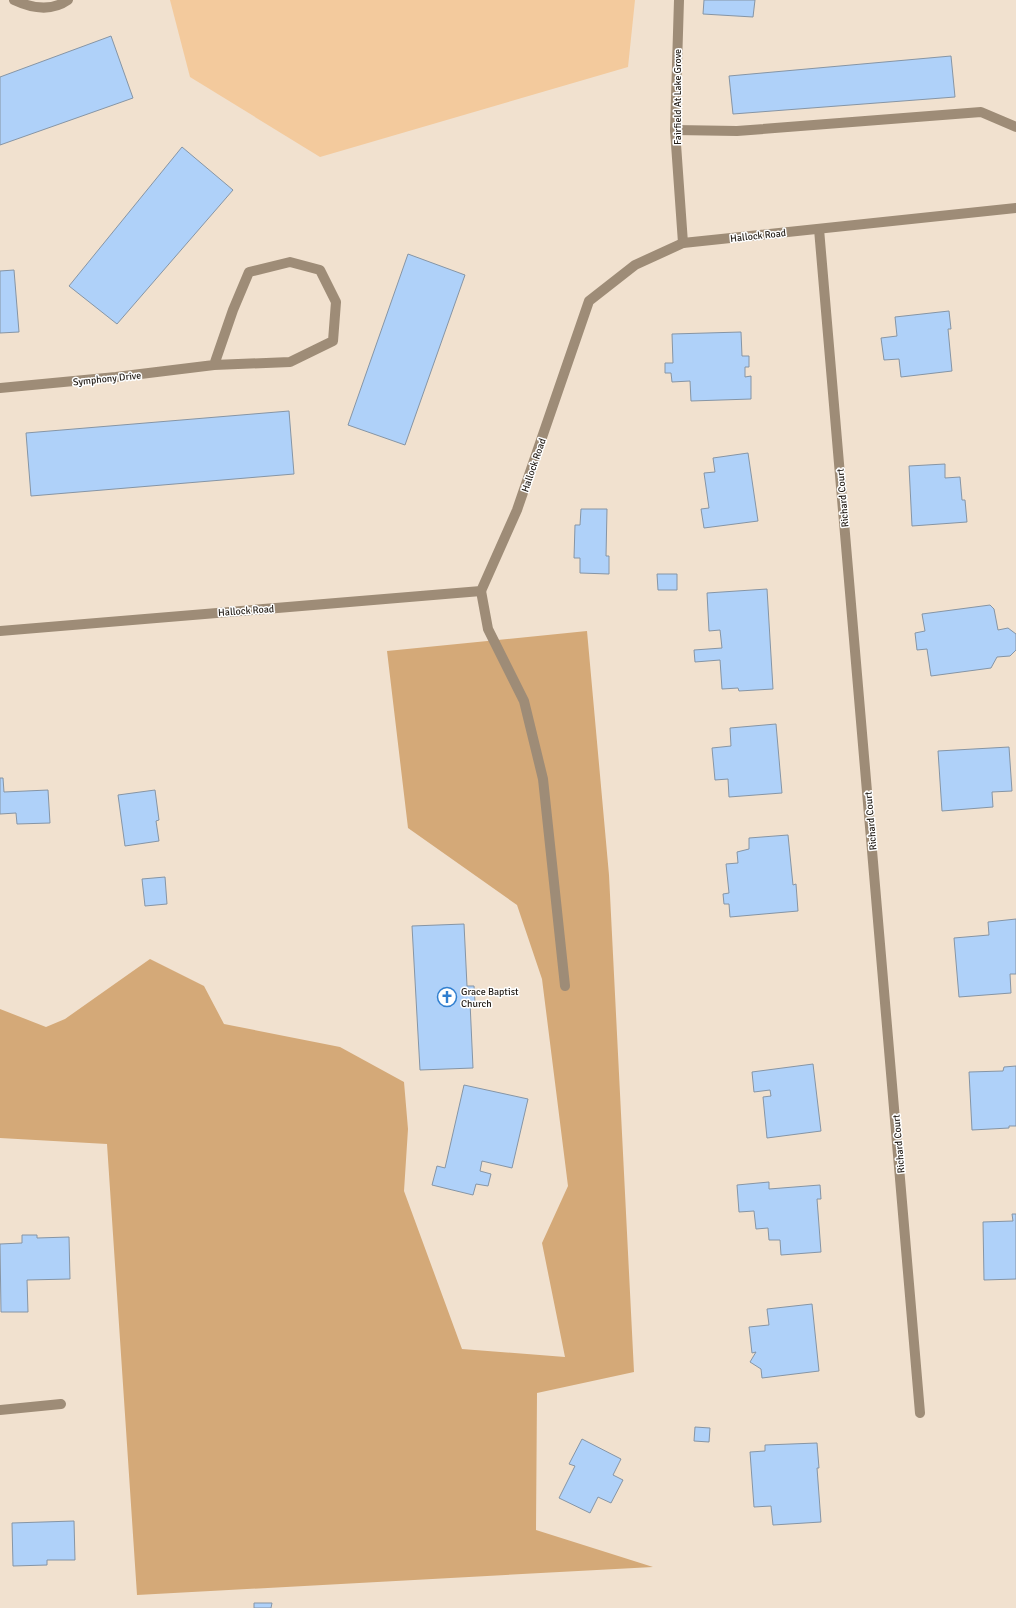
<svg xmlns="http://www.w3.org/2000/svg" width="1016" height="1608" font-family="Signika,sans-serif">
<style>
.green{fill:#f3ca9d}
.forest{fill:#d4a978}
.building{fill:#afd1f9;stroke:#8695a5}
.lines{fill:none;stroke-linecap:round;stroke-linejoin:round}
.minor{stroke:#9e8c77;stroke-width:10}
.labels{text-anchor:middle;stroke-width:3;stroke-linejoin:round;paint-order:stroke}
.street-label{font-size:10px;fill:#221c16;stroke:#fff}
.poi-label{font-size:10px;fill:#221c16;stroke:#fff;text-anchor:start}
</style>
<rect width="100%" height="100%" fill="#f1e1cf"/>
<polygon class="green" points="170,0 635,0 628,67 320,157 190,77"/>
<polygon class="forest" points="587,631 609,875 634,1372 537,1393 536,1530 653,1567 137,1595 107,1144 0,1138 0,1009 46,1027 65,1019 150,959 204,986 224,1024 340,1047 404,1082 408,1129 404,1191 462,1349 565,1357 542,1243 568,1186 542,979 517,905 408,828 387,651"/>
<g class="building">
<polygon points="704,0 755,0 753,17 703,14"/>
<polygon points="111,36 133,98 0,145 0,77"/>
<polygon points="951,56 955,97 733,114 729,76"/>
<polygon points="182,147 233,190 117,324 69,286"/>
<polygon points="408,254 465,275 405,445 348,425"/>
<polygon points="14,270 19,332 0,333 0,271"/>
<polygon points="949,311 951,329 948,329 952,371 901,377 899,359 884,360 881,338 897,336 895,317"/>
<polygon points="741,332 742,356 749,356 749,367 745,367 745,377 751,376 751,399 691,401 690,381 672,382 671,373 665,373 665,363 673,363 672,334"/>
<polygon points="289,411 294,474 31,496 26,433"/>
<polygon points="748,453 758,521 704,528 701,509 709,508 704,473 715,472 713,458"/>
<polygon points="945,464 945,478 960,477 962,500 965,500 967,522 912,526 909,466"/>
<polygon points="581,509 607,509 606,556 609,556 609,574 580,573 580,558 574,558 575,525 580,525"/>
<polygon points="657,574 677,574 677,590 658,590"/>
<polygon points="767,589 773,689 739,691 738,688 722,689 720,660 695,662 694,650 722,648 720,630 709,631 707,593"/>
<polygon points="990,605 994,609 998,630 1008,628 1016,634 1016,650 1010,656 997,657 991,668 931,676 927,649 917,650 915,633 925,631 922,614"/>
<polygon points="776,724 782,793 729,797 728,779 715,780 712,748 731,746 730,728"/>
<polygon points="1009,747 1012,791 992,792 993,807 942,811 938,751"/>
<polygon points="0,778 3,778 4,792 48,790 50,823 17,824 16,813 0,814"/>
<polygon points="155,790 159,820 156,821 159,841 125,846 118,795"/>
<polygon points="788,835 793,885 796,884 798,911 730,917 729,904 724,904 723,894 729,893 726,864 738,863 737,852 749,849 749,838"/>
<polygon points="165,877 167,904 145,906 142,879"/>
<polygon points="1016,919 1016,974 1010,974 1011,993 959,997 954,938 989,935 988,922"/>
<polygon points="464,924 467,986 474,986 475,1002 470,1002 473,1068 420,1070 412,926"/>
<polygon points="813,1064 821,1131 767,1138 763,1097 771,1096 770,1090 754,1092 752,1072"/>
<polygon points="1016,1066 1016,1126 1009,1126 1009,1128 972,1130 969,1072 1003,1071 1004,1067"/>
<polygon points="464,1085 528,1099 512,1168 482,1161 480,1171 491,1174 488,1186 476,1184 473,1195 432,1185 437,1166 445,1168"/>
<polygon points="769,1182 769,1189 820,1185 821,1199 817,1199 821,1252 781,1255 780,1240 769,1240 768,1228 756,1229 754,1211 739,1212 737,1185"/>
<polygon points="1012,1214 1016,1214 1016,1279 984,1280 983,1222 1013,1221"/>
<polygon points="22,1235 37,1235 37,1238 69,1237 70,1279 27,1280 28,1312 1,1312 0,1244 22,1243"/>
<polygon points="812,1304 819,1371 762,1378 761,1369 750,1362 756,1352 752,1353 749,1327 769,1325 767,1309"/>
<polygon points="695,1427 710,1428 709,1442 694,1441"/>
<polygon points="582,1439 621,1459 613,1475 623,1480 611,1503 598,1497 590,1513 559,1498 575,1466 569,1464"/>
<polygon points="817,1443 819,1468 817,1468 821,1522 773,1525 771,1506 754,1507 750,1452 765,1451 765,1445"/>
<polygon points="74,1521 75,1560 47,1560 47,1565 13,1566 12,1523"/>
<polygon points="254,1603 272,1603 271,1608 254,1608"/>
</g>
<g class="lines">
<g class="minor">
<path d="M14,0C31,8 51,12 68,0"/>
<polyline points="679,0 675,130 683,243"/>
<polyline points="675,130 737,131 981,112 1016,127"/>
<polyline points="819,229 920,1413"/>
<polyline points="0,388 116,377 214,365 290,362 333,341 336,302 320,270 290,262 249,272 233,310 214,365"/>
<polyline points="481,591 488,629 524,701 543,779 565,986"/>
<polyline points="0,631 481,591 517,510 589,301 635,265 683,243 1016,208"/>
<polyline points="0,1410 61,1404"/>
</g>
</g>
<defs>
<symbol id="church-ring" viewBox="-11 -11 22 22"><circle r="9.5" fill="#fff" stroke="#317fcf" stroke-width="1.5"/><path d="M-1.2-6h2.4v3.5h3.3v2.4h-3.3V6h-2.4V-.1h-3.3v-2.4h3.3Z" fill="#317fcf"/></symbol>
</defs>
<g fill-rule="evenodd">
<use href="#church-ring" x="436" y="986" width="22" height="22"/>
</g>
<g class="labels">
<g class="street-label">
<text transform="translate(677 97) rotate(-90)" y="4">Fairfield At Lake Grove</text>
<text transform="translate(758 235) rotate(-6)" y="4">Hallock Road</text>
<text transform="translate(107 378) rotate(-6)" y="4">Symphony Drive</text>
<text transform="translate(533 465) rotate(-71)" y="4">Hallock Road</text>
<text transform="translate(842 498) rotate(-95)" y="4">Richard Court</text>
<text transform="translate(246 610) rotate(-4)" y="4">Hallock Road</text>
<text transform="translate(870 821) rotate(-95)" y="4">Richard Court</text>
<text transform="translate(898 1144) rotate(-95)" y="4">Richard Court</text>
</g>
<g class="poi-label">
<text x="461" y="995">Grace Baptist<tspan x="461" dy="12">Church</tspan></text>
</g>
</g>
</svg>
